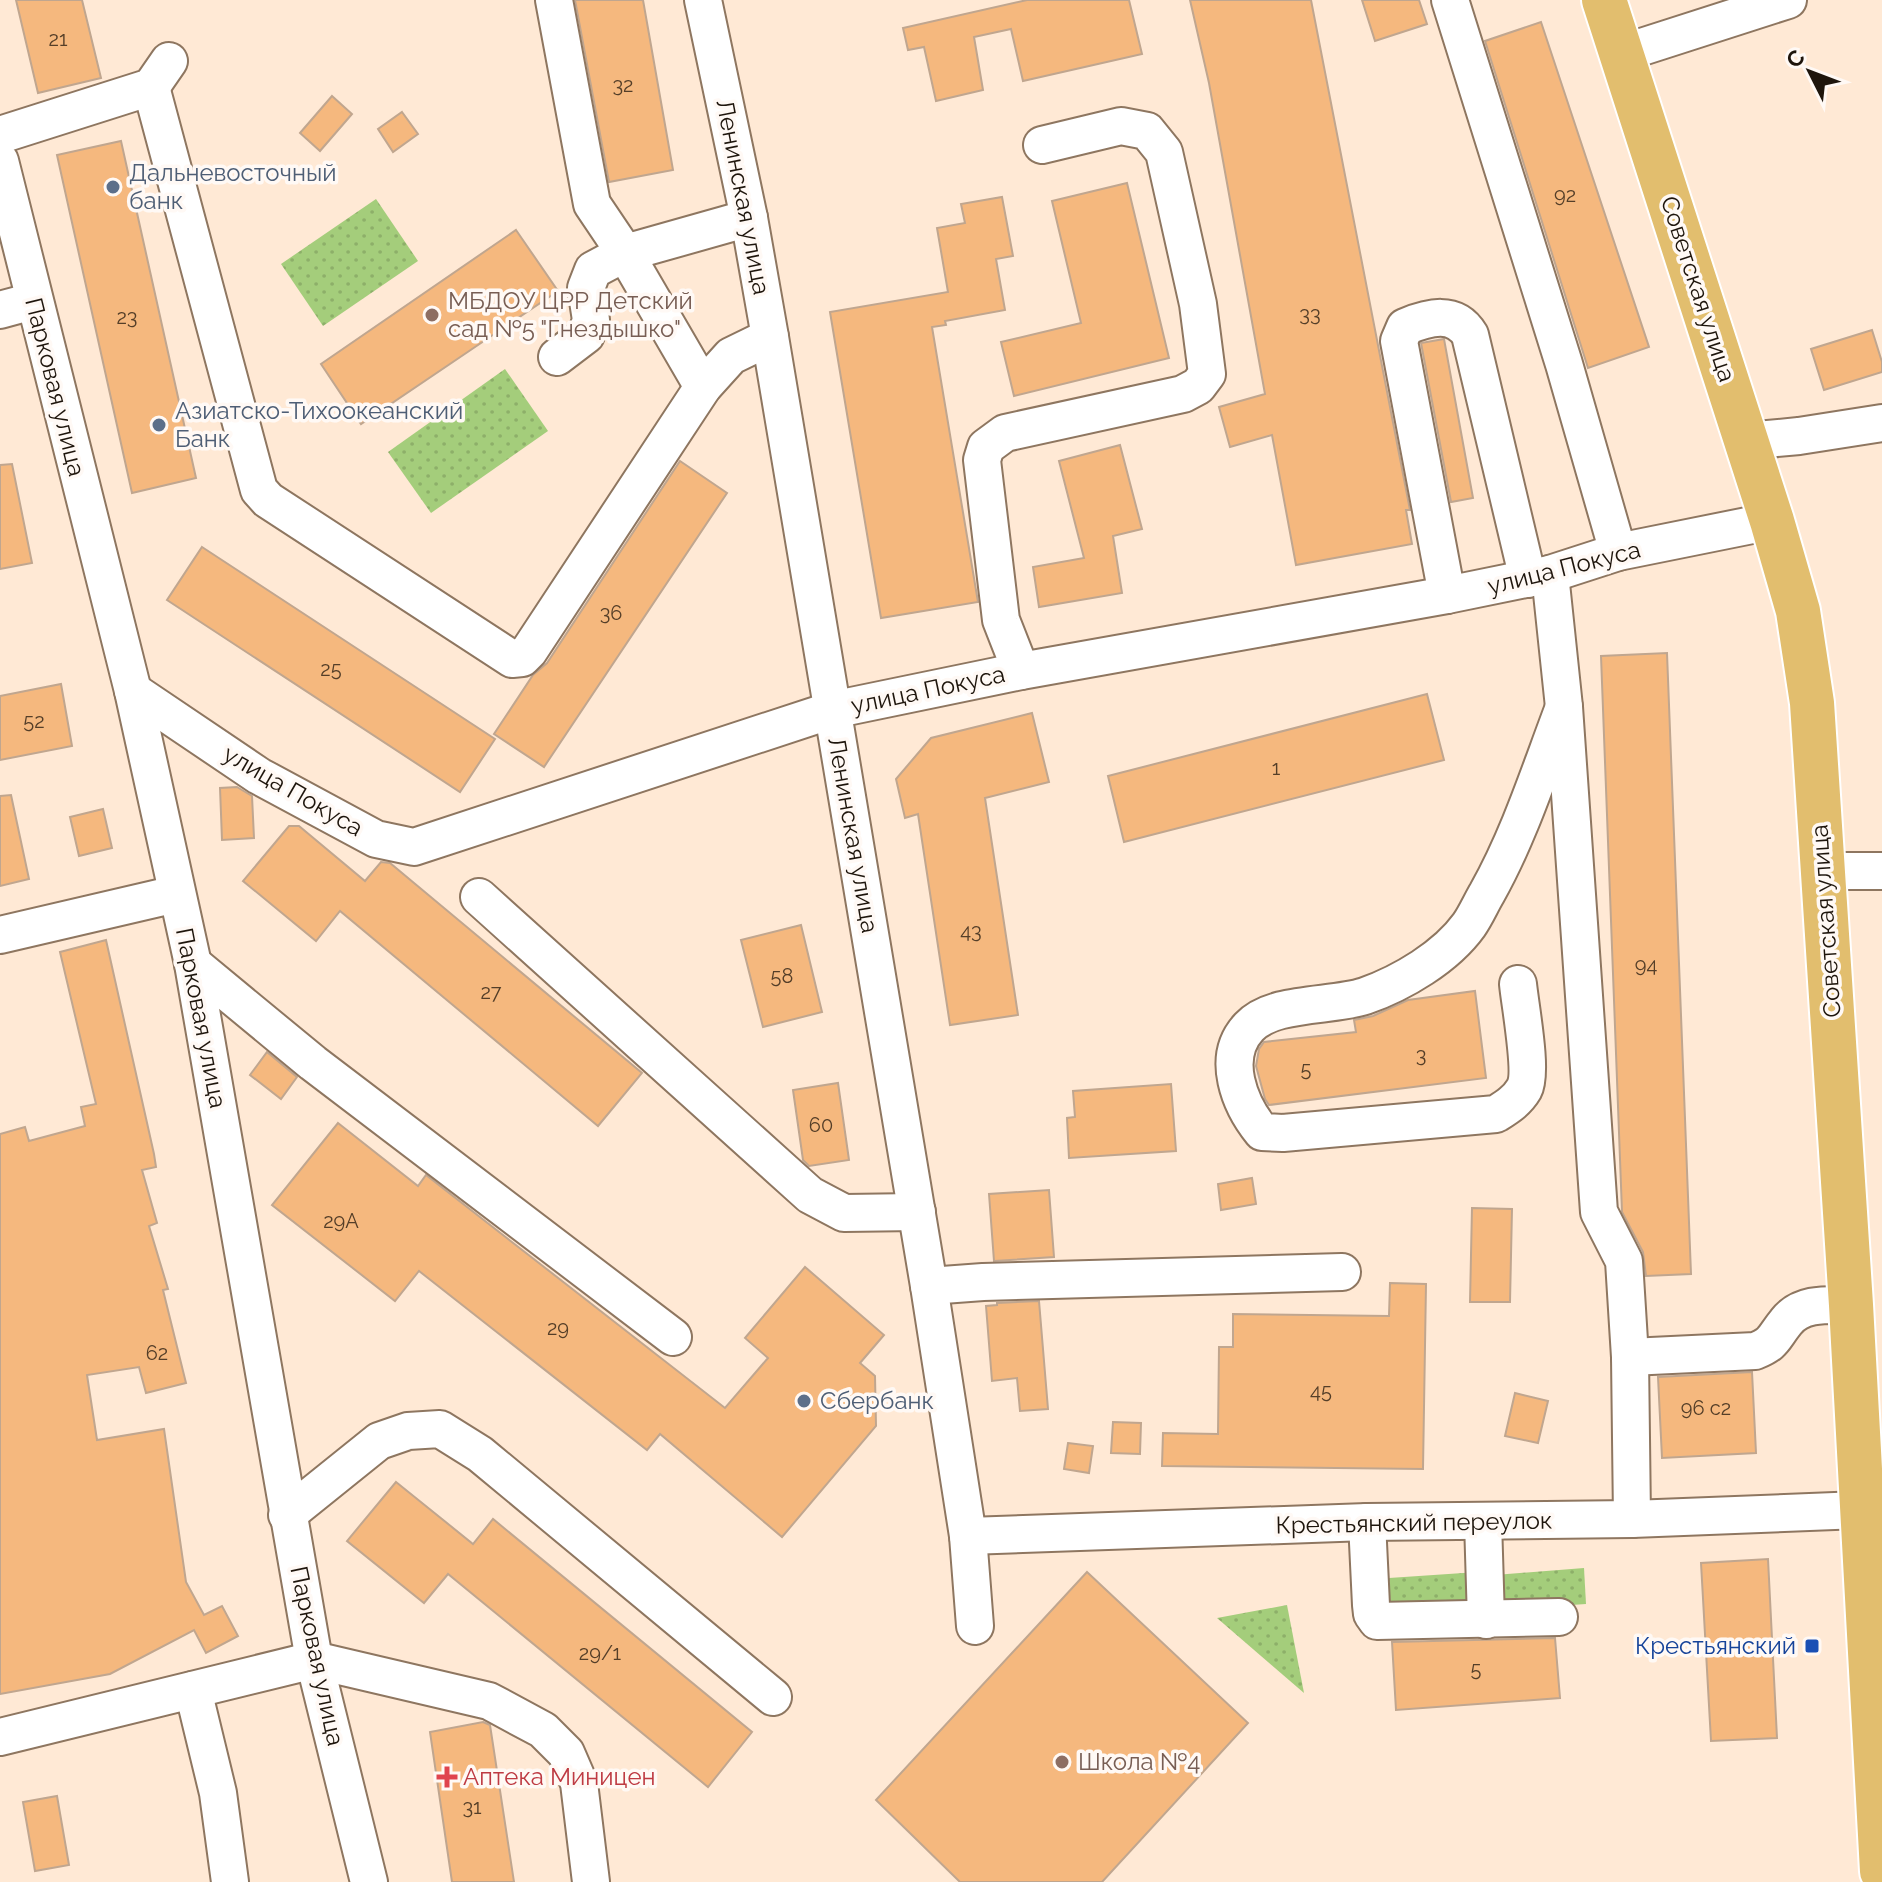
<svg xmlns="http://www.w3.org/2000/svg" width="1882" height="1882" font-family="Raleway,sans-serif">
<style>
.green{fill:url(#green-dots)}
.building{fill:#f5b87e;stroke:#c0a68f;stroke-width:2}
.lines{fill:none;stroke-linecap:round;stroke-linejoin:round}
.minor-casing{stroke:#8e7660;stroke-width:40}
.major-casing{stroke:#fff;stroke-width:48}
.minor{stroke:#fff;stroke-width:36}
.major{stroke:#e2be6e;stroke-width:44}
.service-dot{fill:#5c6f8a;stroke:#fff9f5;stroke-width:3}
.education-dot{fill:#8d6e63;stroke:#fff9f5;stroke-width:3}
.transit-dot{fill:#1a4fb4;stroke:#fff9f5;stroke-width:3}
.health-dot{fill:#e0444e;stroke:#fff9f5;stroke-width:3}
.labels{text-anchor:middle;stroke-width:7;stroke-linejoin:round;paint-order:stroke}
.number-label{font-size:20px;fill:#543e28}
.service-label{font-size:24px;fill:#4e5e75;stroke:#fff9f5;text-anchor:start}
.street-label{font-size:24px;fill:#1e150c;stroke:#fff9f5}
.education-label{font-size:24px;fill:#785e54;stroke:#fff9f5;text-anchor:start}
.transit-label{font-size:24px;fill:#164399;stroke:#fff9f5;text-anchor:end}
.health-label{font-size:24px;fill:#be3a42;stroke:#fff9f5;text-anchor:start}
</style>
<defs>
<pattern id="green-dots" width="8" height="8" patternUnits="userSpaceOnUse" patternTransform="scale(2)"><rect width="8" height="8" fill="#a4cd7b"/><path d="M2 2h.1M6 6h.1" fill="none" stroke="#8daf69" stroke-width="1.8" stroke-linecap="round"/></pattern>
</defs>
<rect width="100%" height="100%" fill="#ffe9d5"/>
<g class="green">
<polygon points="376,199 418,261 323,326 281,264"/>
<polygon points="505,369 548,431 431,513 388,452"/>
<polygon points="1584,1568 1586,1604 1498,1610 1495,1575"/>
<polygon points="1478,1572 1480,1608 1391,1614 1389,1578"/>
<polygon points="1287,1605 1304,1693 1217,1618"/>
</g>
<g class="building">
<polygon points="16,0 82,0 101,78 38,93"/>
<polygon points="575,0 643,0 673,170 609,182"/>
<polygon points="1027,0 1129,0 1142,54 1023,81 1011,29 974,37 983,90 936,101 924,47 908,50 903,28"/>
<polygon points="1190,0 1311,0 1410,510 1406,510 1412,544 1296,565 1272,435 1230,447 1219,407 1265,394 1209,83"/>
<polygon points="1362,0 1419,0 1427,24 1375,41"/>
<polygon points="1541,22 1649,347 1588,368 1485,41"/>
<polygon points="332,96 352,114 320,151 300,133"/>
<polygon points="402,112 418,134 393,152 378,129"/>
<polygon points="121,141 196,478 132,493 57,155"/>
<polygon points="1127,183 1169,358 1014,396 1001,342 1081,323 1052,201"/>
<polygon points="1002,197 1013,256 996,259 1005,310 945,321 946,325 932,327 978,602 881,618 830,312 948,292 937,228 965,223 961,204"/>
<polygon points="516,230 558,291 361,424 321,364"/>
<polygon points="1872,330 1882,362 1882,372 1824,390 1811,349"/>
<polygon points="1444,339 1473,498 1451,502 1421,343"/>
<polygon points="1120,445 1142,529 1113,536 1122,593 1039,607 1033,567 1084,558 1059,461"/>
<polygon points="680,461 727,493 544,767 494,734 533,675 547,663"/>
<polygon points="12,464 32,563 0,569 0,465"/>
<polygon points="202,547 495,739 460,792 167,600"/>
<polygon points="1667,653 1691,1274 1646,1276 1643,1252 1622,1212 1601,656"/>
<polygon points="61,684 72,746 0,760 0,696"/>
<polygon points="1427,694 1444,760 1124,842 1108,776"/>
<polygon points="1032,713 1049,782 985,798 1018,1015 950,1025 918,814 905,818 896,779 931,738"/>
<polygon points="237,787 252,796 254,838 222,840 220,788"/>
<polygon points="11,795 29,879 0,886 0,796"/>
<polygon points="103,809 112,848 79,856 70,817"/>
<polygon points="289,826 299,826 365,881 381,862 390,863 642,1073 598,1126 340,911 316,941 243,881"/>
<polygon points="801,925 822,1012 763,1027 741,940"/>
<polygon points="106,940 154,1154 156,1167 142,1170 157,1223 149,1226 168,1289 163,1290 186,1383 146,1393 139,1367 87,1375 97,1440 164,1429 186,1582 204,1615 222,1606 238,1636 206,1653 194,1630 110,1674 0,1694 0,1134 25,1127 29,1141 85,1126 81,1107 96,1104 60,952"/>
<polygon points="1475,991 1486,1078 1269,1105 1265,1099 1256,1066 1259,1049 1264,1042 1356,1032 1354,1020 1373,1016 1408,1000"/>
<polygon points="267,1052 297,1077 281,1099 250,1075"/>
<polygon points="838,1083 849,1160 809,1166 803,1160 793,1090"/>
<polygon points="1171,1084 1176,1151 1069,1158 1067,1118 1075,1117 1073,1091"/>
<polygon points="338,1123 418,1186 426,1175 725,1408 768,1358 745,1338 805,1267 884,1335 860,1363 875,1376 876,1426 782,1537 660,1434 647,1450 419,1271 395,1301 272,1205"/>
<polygon points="1252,1178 1256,1204 1221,1210 1218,1184"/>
<polygon points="1049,1190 1054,1257 994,1261 989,1194"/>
<polygon points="1472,1208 1512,1209 1510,1302 1470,1302"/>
<polygon points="1390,1283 1426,1284 1423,1469 1162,1466 1163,1433 1218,1434 1219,1347 1233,1347 1233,1314 1389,1316"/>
<polygon points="1039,1301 1048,1409 1020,1411 1017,1378 992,1381 986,1306 997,1305 997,1303"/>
<polygon points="1752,1372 1756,1453 1662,1458 1658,1377"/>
<polygon points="1515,1393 1548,1401 1538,1443 1505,1436"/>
<polygon points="1113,1422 1141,1423 1140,1454 1111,1453"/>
<polygon points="1068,1443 1093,1446 1089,1473 1064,1469"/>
<polygon points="396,1482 473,1544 493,1519 752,1732 708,1787 448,1574 424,1603 347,1541"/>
<polygon points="1768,1559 1777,1738 1711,1741 1701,1563"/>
<polygon points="1087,1572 1248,1723 1102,1882 960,1882 876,1800"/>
<polygon points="1555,1638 1560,1698 1396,1710 1392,1642"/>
<polygon points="483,1722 490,1725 514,1882 452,1882 430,1732"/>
<polygon points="57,1796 69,1865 35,1871 23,1802"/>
</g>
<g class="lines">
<defs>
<g id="minor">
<polyline points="554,0 592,204 625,253 703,387"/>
<polyline points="703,0 749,218 770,337 929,1286 968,1536 975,1626"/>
<polyline points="1450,0 1564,364 1618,552"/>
<polyline points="1623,53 1788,0"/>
<polyline points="151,87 259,490 268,500 512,659 522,658 529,651 703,387 731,356 770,337"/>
<polyline points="0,135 151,87 169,61"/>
<polyline points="0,161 133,691 193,964 314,1660 369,1882"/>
<polyline points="0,310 33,301"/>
<polyline points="557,357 586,335 591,320 586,288 593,270 625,253 749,218"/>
<polyline points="1746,441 1799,436 1882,423"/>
<polyline points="1550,574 1564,707 1599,1212 1624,1261 1630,1357 1632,1519"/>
<path d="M1447,595L1399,341L1405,327C1429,317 1455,310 1470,335L1528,579"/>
<polyline points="1021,671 1001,620 982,460 986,447 1005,433 1183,394 1198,386 1207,374 1198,304 1164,152 1147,131 1121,126 1042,145"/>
<polyline points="133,691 259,776 376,839 414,847 832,710 1021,671 1447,595 1550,574 1618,552 1772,521"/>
<polyline points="1823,871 1882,871"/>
<polyline points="479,897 810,1195 844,1213 917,1212"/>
<polyline points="0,935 176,894"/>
<polyline points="193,964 313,1063 673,1337"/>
<path d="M1518,984C1520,1005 1533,1073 1524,1089C1517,1101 1507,1107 1496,1114L1283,1133L1262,1132C1240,1105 1220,1058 1249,1027C1273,1001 1332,1007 1365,996C1402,983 1446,957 1469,925C1476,915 1481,903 1487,893C1520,834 1540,770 1564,707"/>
<polyline points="929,1286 983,1282 1342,1272"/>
<path d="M1630,1357L1755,1351C1775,1343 1773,1338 1786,1322C1801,1302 1829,1305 1851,1305"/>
<polyline points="287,1515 379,1441 408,1431 440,1429 480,1454 773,1697"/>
<polyline points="1483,1521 1486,1620"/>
<polyline points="1367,1522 1371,1605 1372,1614 1377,1621 1559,1617"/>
<polyline points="968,1536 1367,1522 1632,1519 1860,1510"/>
<polyline points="193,1690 218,1793 230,1882"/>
<polyline points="0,1737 314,1660 489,1701 543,1730 566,1753 579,1783 591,1882"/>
</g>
<polyline id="major" points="1604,0 1772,521 1798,611 1812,703 1851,1305 1882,1871"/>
</defs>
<use href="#minor" class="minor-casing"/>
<use href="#major" class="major-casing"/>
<use href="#minor" class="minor"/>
<use href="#major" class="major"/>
</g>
<g class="service-dot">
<circle cx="113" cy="187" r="8"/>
<circle cx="159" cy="425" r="8"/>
<circle cx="804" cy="1401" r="8"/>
</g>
<g class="education-dot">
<circle cx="432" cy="315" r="8"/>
<circle cx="1062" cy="1762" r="8"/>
</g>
<rect class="transit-dot" x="1804" y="1638" width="16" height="16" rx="4"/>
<path class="health-dot" d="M443 1765h8v8h8v8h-8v8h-8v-8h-8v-8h8z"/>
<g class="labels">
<g class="number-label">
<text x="58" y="46">21</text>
<text x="623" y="92">32</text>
<text x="1565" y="202">92</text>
<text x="1310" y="321">33</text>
<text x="127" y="324">23</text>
<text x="611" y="620">36</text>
<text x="331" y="676">25</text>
<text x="34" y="728">52</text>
<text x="1276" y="775">1</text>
<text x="971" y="938">43</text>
<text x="1646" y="972">94</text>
<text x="782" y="983">58</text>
<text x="491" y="999">27</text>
<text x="1421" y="1062">3</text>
<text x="1306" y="1076">5</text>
<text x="821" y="1132">60</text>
<text x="341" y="1228">29А</text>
<text x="558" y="1335">29</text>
<text x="157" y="1360">62</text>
<text x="1321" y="1398">45</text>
<text x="1706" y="1415">96 с2</text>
<text x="600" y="1660">29/1</text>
<text x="1476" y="1676">5</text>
<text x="472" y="1814">31</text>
</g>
<g class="service-label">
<text x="129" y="181">Дальневосточный<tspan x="129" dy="28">банк</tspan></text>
<text x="175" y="419">Азиатско-Тихоокеанский<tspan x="175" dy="28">Банк</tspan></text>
<text x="820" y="1409">Сбербанк</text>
</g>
<g class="street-label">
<text transform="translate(743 197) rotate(79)" y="8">Ленинская улица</text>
<text transform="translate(1698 289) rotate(72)" y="8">Советская улица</text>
<text transform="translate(55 387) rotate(76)" y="8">Парковая улица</text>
<text transform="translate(1564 568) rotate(-14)" y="8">улица Покуса</text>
<text transform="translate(928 690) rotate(-12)" y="8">улица Покуса</text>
<text transform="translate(293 791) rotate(30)" y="8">улица Покуса</text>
<text transform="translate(853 835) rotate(80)" y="8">Ленинская улица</text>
<text transform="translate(1826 921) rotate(-94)" y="8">Советская улица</text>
<text transform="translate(201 1018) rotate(79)" y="8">Парковая улица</text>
<text transform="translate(1414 1523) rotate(-1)" y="8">Крестьянский переулок</text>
<text transform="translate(317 1656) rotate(78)" y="8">Парковая улица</text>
</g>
<g class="education-label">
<text x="448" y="309">МБДОУ ЦРР Детский<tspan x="448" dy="28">сад №5 "Гнездышко"</tspan></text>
<text x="1078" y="1770">Школа №4</text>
</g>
<g class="transit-label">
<text x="1796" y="1654">Крестьянский</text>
</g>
<g class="health-label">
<text x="463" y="1785">Аптека Миницен</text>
</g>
</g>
<g transform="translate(1810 72) rotate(312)" stroke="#fff9f5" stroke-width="6" paint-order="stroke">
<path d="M0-6L14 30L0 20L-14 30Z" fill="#1e150c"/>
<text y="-12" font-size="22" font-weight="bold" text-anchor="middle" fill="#1e150c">С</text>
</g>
</svg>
